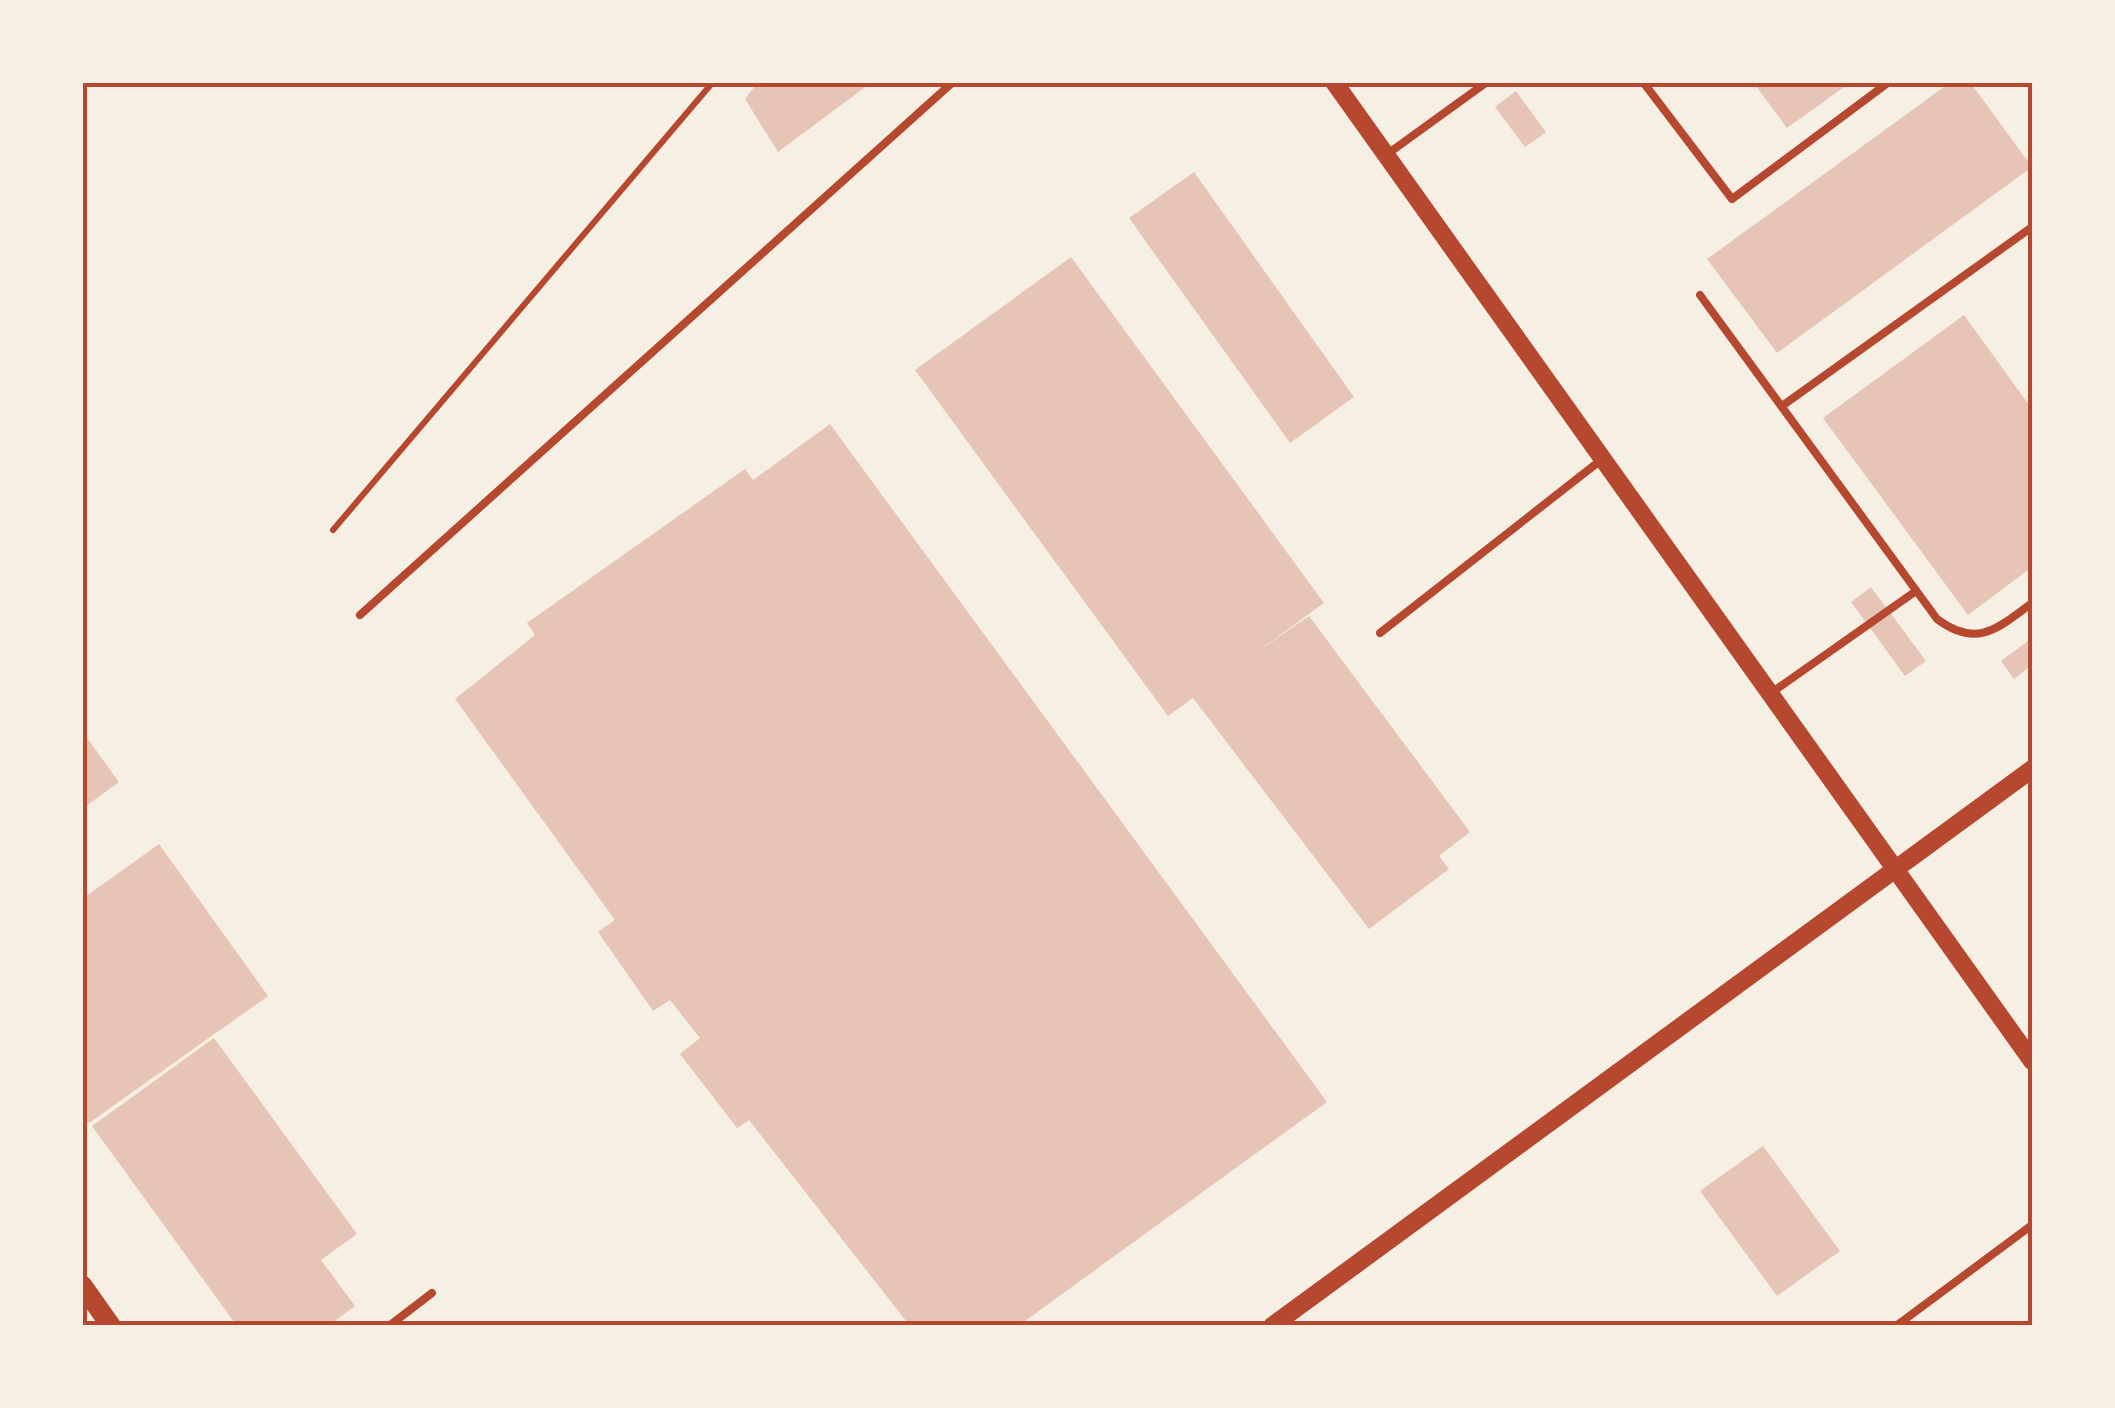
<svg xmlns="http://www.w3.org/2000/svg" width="2115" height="1408" font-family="'DejaVu Sans',sans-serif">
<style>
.building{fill:#e6c5b7}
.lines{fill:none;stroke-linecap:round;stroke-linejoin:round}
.path{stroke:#b5482f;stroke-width:6}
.service{stroke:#b5482f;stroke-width:8}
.tertiary{stroke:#b5482f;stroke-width:18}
.secondary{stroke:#b5482f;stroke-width:20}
.neatline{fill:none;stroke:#b5482f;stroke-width:4}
</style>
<rect width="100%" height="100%" fill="#f6efe4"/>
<g class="building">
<polygon points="758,82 872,82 778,152 745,99"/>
<polygon points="1753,82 1851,82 1787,128"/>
<polygon points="1951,82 1970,82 2032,167 1777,353 1707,259"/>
<polygon points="1516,91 1546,132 1525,147 1495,107"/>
<polygon points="1194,172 1354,397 1290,443 1129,218"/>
<polygon points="1071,257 1324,603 1258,651 1309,616 1470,832 1439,856 1449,869 1369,929 1193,698 1168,716 915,370"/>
<polygon points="1964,315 2032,409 2032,567 1968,615 1823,418"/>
<polygon points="830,424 1327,1102 1018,1326 910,1326 749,1120 737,1128 680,1054 700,1038 670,1000 653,1011 598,932 615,920 455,699 535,635 527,623 745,469 753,480"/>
<polygon points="1871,587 1926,661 1905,676 1851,602"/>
<polygon points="2032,638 2032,665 2014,679 2001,661"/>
<polygon points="82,731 119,782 82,809"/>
<polygon points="159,844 268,996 89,1123 82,1114 82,899"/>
<polygon points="214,1038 357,1234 321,1260 355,1306 328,1326 237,1326 92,1126"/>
<polygon points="1763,1146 1840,1251 1777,1296 1700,1191"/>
</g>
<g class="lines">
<polyline class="path" points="333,530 713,82"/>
<g class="service">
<polyline points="1643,82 1732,199 1889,82"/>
<polyline points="1386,155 1487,82"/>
<path d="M1700,295L1937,619C1977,649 1998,628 2032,603"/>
<polyline points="1782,406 2032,227"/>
<polyline points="360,615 953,82"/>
<polyline points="1380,633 1601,460"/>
<polyline points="1771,693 1916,591"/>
<polyline points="389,1326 432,1293"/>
<polyline points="1896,1326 2032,1225"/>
</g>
<g class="tertiary">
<polyline points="1334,82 2032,1061"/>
<polyline points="1272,1326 2032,769"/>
</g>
<polyline class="secondary" points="82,1285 111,1326"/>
</g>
<rect width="2115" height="1408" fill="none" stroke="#f6efe4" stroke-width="170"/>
<rect x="85" y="85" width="1945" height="1238" class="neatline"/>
</svg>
